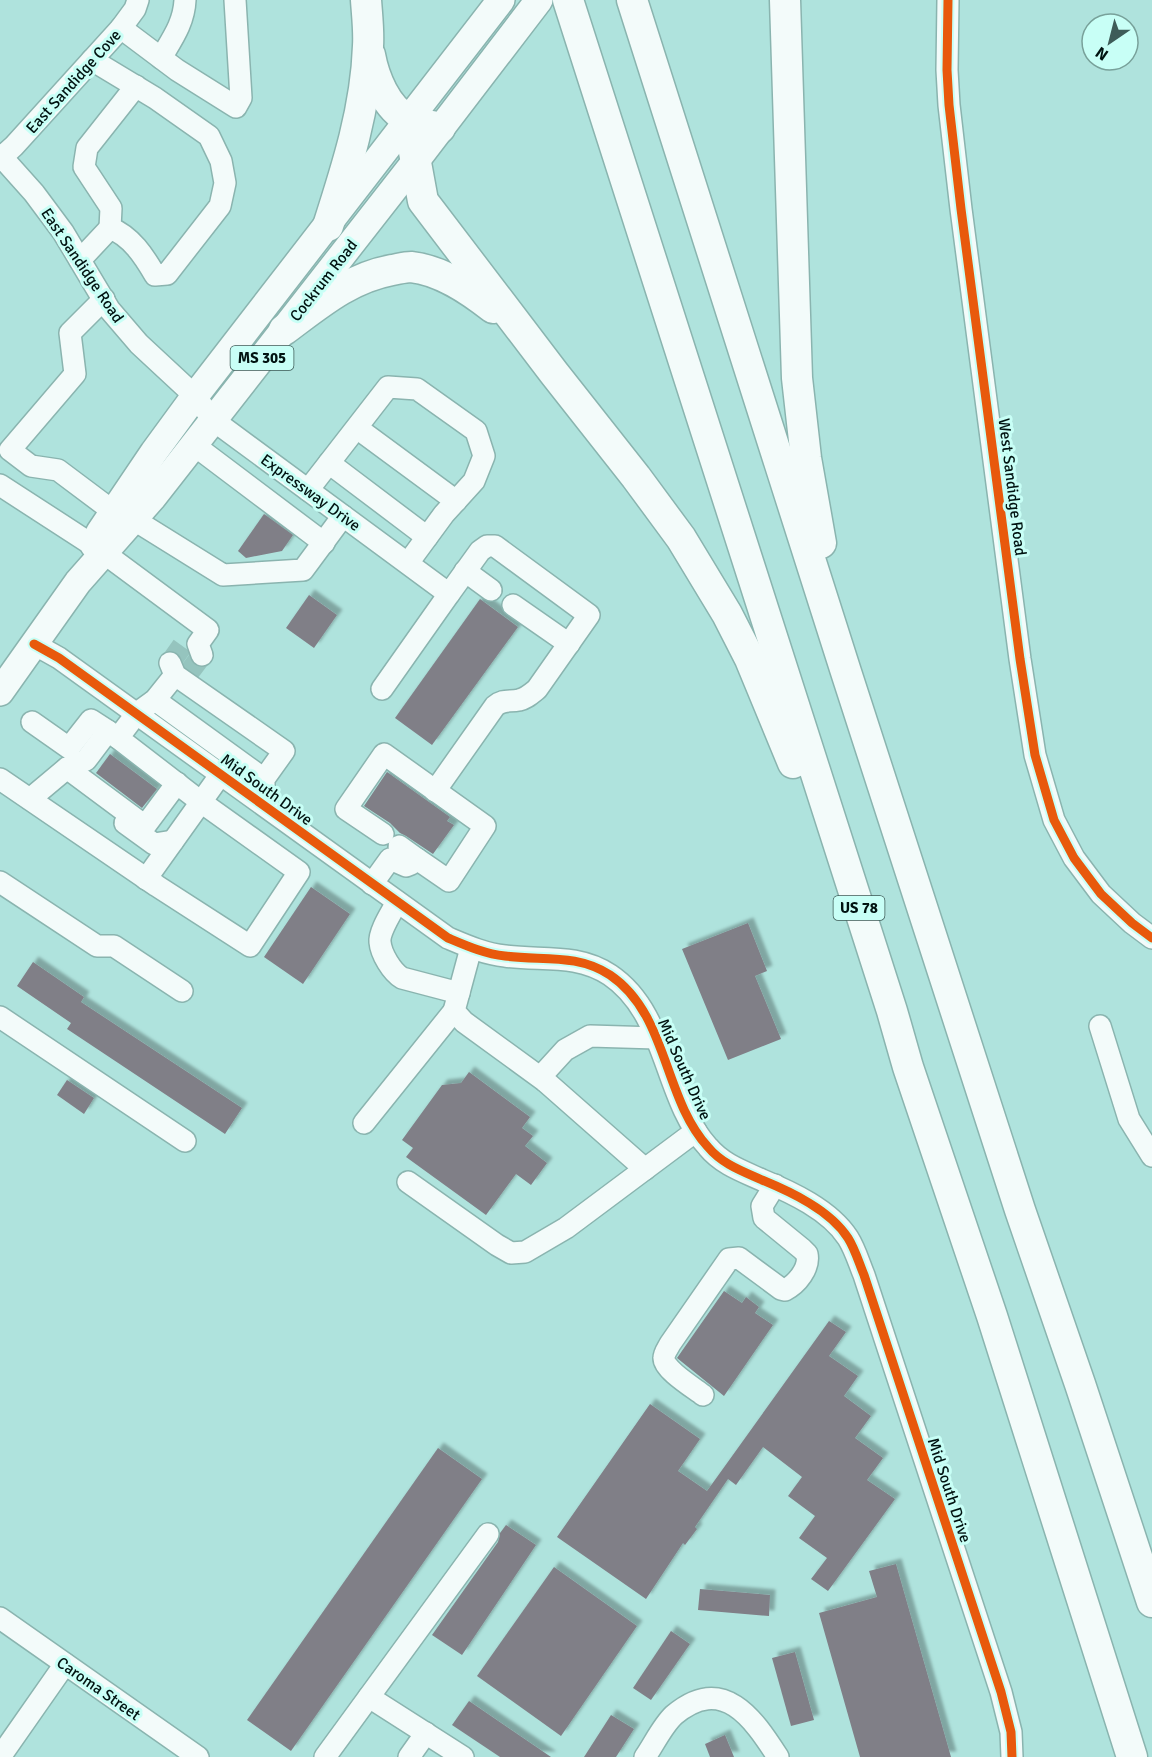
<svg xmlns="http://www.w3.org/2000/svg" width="1152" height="1757" font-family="Signika,sans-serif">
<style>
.building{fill:#807f87;filter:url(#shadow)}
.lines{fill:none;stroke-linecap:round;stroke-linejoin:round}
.minor-tunnel{stroke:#95c4be;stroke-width:21;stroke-dasharray:21 10;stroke-linecap:butt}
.minor-casing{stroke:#8ab4af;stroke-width:24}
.major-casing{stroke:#8ab4af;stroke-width:30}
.highway-casing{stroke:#8ab4af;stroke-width:33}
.minor{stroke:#f3fbfa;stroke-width:21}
.major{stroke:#f3fbfa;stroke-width:27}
.highway{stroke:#f3fbfa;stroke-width:30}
.cycleway-casing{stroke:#c8fff6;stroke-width:13}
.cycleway{stroke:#e8590c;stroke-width:9}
.labels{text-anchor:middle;stroke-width:6;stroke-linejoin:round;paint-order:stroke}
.shield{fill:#c8fff6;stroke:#3d5a56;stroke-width:1.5}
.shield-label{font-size:15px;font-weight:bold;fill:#011311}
.street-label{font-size:16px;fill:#011311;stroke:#c8fff6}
</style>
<defs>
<filter id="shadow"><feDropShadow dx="5.5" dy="-5.5" stdDeviation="1.5" flood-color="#0004"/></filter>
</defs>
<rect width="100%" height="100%" fill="#afe3dd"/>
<g class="building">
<polygon points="264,514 293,535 282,551 246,558 238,551"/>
<polygon points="309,595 337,615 314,648 286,628"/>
<polygon points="480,599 518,627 432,745 395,718"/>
<polygon points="110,754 157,789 142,808 96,773"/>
<polygon points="387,772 450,817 447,821 454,825 433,854 406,836 400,833 390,823 364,806"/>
<polygon points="311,887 350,914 303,984 264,957"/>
<polygon points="748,923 767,971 755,976 781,1039 728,1060 682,949"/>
<polygon points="33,962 84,997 81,1002 242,1108 225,1134 67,1029 71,1023 17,986"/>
<polygon points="469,1072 530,1117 522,1128 533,1136 525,1146 547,1163 531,1185 516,1174 486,1215 406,1157 413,1148 402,1140 442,1085 461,1083"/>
<polygon points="67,1080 94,1098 84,1114 57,1095"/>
<polygon points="724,1291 742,1303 746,1297 759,1307 755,1313 773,1325 724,1396 677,1358"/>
<polygon points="829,1321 846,1332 829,1356 858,1376 844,1396 871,1416 855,1438 883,1458 867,1480 895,1499 828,1591 811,1579 827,1558 799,1538 815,1516 788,1496 802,1477 763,1447 736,1485 728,1479 695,1527 697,1529 685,1545 683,1543 646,1599 557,1537 650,1404 700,1439 678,1471 707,1491"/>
<polygon points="438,1448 482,1479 291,1751 247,1720"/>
<polygon points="506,1525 536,1545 462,1655 432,1635 498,1542 500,1533"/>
<polygon points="896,1564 951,1757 860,1757 819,1613 877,1597 869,1571"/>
<polygon points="554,1567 637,1626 561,1736 477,1676"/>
<polygon points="700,1589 770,1595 769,1616 698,1610"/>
<polygon points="671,1631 690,1644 651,1700 633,1688"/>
<polygon points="795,1652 814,1720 791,1726 772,1658"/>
<polygon points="469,1701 551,1757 500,1757 452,1725"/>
<polygon points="611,1715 634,1729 616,1757 584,1757"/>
<polygon points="725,1735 734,1757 710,1757 705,1744"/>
</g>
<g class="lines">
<g class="minor-tunnel">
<polyline points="170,663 185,642"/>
<polyline points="187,675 202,655"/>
</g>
<defs>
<g id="minor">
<polyline points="948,0 947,70 949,105 961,209 1020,659 1035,755 1054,820 1074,858 1101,894 1132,923 1152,938"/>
<polyline points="121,28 177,70 236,107 241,98 235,0"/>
<path d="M161,58C172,39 184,23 185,0"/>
<path d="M0,155L34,193L63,232L109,309L139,344L195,396L213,420L449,594L480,551L487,546H495L589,615L537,689C531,694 527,698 519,700C509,702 503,699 495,706L435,791"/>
<polyline points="2,157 14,146 121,28 135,9 138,0"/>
<polyline points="110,228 111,208 84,167 87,148 136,86"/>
<path d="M80,260L110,228C131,236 144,256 155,275L167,274L220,206L225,183L221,161L209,136L155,98L92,60"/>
<polyline points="104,299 70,333 75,374 10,450 31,466 58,470 114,512 133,519 223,575 303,570 343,516"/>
<polyline points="357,428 456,501"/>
<polyline points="194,445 324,543"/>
<polyline points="329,463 427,537"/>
<polyline points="0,485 94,546"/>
<polyline points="308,490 388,387 417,389 476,431 484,456 474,481 444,514 408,563"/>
<polyline points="104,553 208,630 198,644 202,655"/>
<polyline points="465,571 491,590"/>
<polyline points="513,605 569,644"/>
<path d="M34,644L59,658L448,938C467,946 485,954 505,956C541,961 577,953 610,975C668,1014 663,1098 708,1147C722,1164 742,1171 762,1180C791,1192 830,1210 848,1238C855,1249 859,1263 864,1275L1001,1692L1011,1732L1012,1757"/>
<polyline points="170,663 175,675 284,751 264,779 264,785 256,799"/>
<polyline points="382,689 449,594"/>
<polyline points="155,700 264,779"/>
<polyline points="32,722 69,748 91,720 108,731"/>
<polyline points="67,768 145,826 177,783"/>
<polyline points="0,779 157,886 250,946 299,872 201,802 118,738 137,713 155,700 175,675"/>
<polyline points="30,799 67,768 86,760 108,731 118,738"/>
<polyline points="125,823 154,844 173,841"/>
<polyline points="399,846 417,859"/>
<polyline points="146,879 221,774"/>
<polyline points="0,882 97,946 114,946 182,991"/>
<polyline points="372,884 390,859 406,866 411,864 417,859 449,881 485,826 384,754 346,809 383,834"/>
<path d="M397,902C392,912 379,931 380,942C381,954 392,972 402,978L459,993"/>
<polyline points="471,948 454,1011 464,1022 545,1081 645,1169"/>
<polyline points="0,1017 185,1141"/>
<polyline points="1100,1026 1129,1119 1152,1156"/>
<polyline points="545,1081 544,1073 565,1050 590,1036 656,1038"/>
<polyline points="364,1123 454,1011"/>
<polyline points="408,1182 497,1245 511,1253 525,1252 566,1228 696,1131"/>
<path d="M703,1395C694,1388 663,1369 664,1358C664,1353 668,1348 670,1344L729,1259L739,1258L781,1289L785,1290C797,1284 810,1268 807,1254L802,1249L764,1218L762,1206L775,1185"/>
<polyline points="0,1618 198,1757"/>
<polyline points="369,1697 463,1757"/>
<polyline points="0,1757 65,1664"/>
<polyline points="325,1757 488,1534"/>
<polyline points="409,1757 426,1733"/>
<path d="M645,1757C654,1744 663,1725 674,1715C723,1674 753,1718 778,1757"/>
</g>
<g id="major">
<polyline points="94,545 100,532 154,452 195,396 501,0"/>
<polyline points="0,692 78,582 153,497 415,162 539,0"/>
</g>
<g id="highway">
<polyline points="568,0 892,1011 908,1067 992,1316 1132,1757"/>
<polyline points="632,0 846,672 1020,1210 1080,1384 1152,1602"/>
<polyline points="785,0 797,378 806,458 821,543"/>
<path d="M370,55C374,77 386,108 408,119C417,124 430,125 440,128"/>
<polyline points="408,119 423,201 554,373 636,477 681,538 727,614 750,659 793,763"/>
<path d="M328,226C347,167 366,108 368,46C369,31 367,15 366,0"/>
<path d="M284,330C319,304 349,278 392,270C398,269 405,267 411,267C441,270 470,290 493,308"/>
</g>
</defs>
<use href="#minor" class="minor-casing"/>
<use href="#major" class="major-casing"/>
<use href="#highway" class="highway-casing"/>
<use href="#minor" class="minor"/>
<use href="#major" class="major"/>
<use href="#highway" class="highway"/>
<defs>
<g id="cycleway">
<polyline points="948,0 947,70 949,105 961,209 1020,659 1035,755 1054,820 1074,858 1101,894 1132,923 1152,938"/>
<path d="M34,644L59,658L448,938C467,946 485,954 505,956C541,961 577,953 610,975C668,1014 663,1098 708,1147C722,1164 742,1171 762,1180C791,1192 830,1210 848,1238C855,1249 859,1263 864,1275L1001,1692L1011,1732L1012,1757"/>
</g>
</defs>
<use href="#cycleway" class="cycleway-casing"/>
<use href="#cycleway" class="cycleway"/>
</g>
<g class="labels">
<g class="shield">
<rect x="230.5" y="346" width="63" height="24" rx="4.5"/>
<rect x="833.5" y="896" width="51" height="24" rx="4.5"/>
</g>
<g class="shield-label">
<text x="262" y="363">MS 305</text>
<text x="859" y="913">US 78</text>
</g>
<g class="street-label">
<text transform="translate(73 81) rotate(-48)" y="6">East Sandidge Cove</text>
<text transform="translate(83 265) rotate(56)" y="6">East Sandidge Road</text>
<text transform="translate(323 280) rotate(-52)" y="6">Cockrum Road</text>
<text transform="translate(1013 487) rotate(83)" y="6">West Sandidge Road</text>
<text transform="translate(311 492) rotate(36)" y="6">Expressway Drive</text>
<text transform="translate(267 789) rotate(36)" y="6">Mid South Drive</text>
<text transform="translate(685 1069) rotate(66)" y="6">Mid South Drive</text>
<text transform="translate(950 1490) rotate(72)" y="6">Mid South Drive</text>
<text transform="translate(99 1688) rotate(35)" y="6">Caroma Street</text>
</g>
</g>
<g transform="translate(1110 42) rotate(215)"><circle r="28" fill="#c8fff6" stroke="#78a19a" stroke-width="1.5"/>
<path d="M0-4.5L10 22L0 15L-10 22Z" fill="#3e5c58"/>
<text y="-9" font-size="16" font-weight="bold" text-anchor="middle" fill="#011311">N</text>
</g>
</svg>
